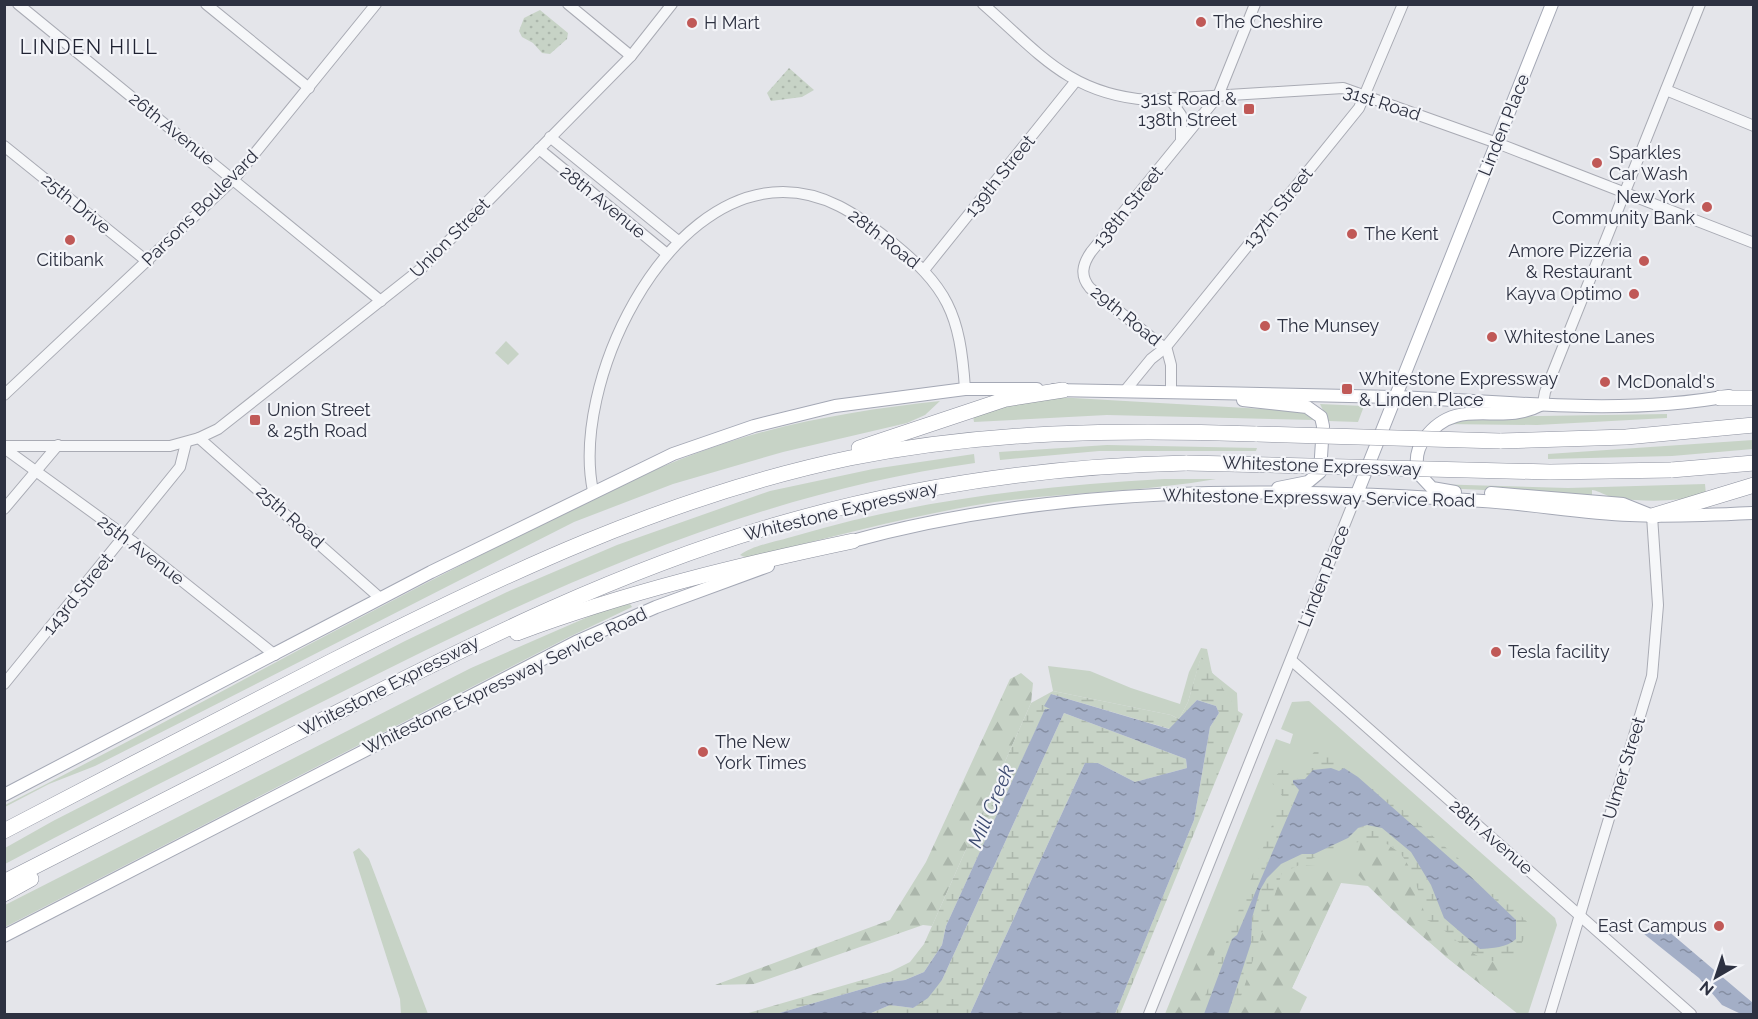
<svg xmlns="http://www.w3.org/2000/svg" width="1758" height="1019" font-family="Raleway,sans-serif">
<style>
.grass{fill:#c7d3c6}
.forest{fill:url(#forest-firs)}
.wetland{fill:url(#wetland-marsh)}
.park{fill:url(#park-dots)}
.water{fill:url(#water-ripples)}
.lines{fill:none;stroke-linecap:round;stroke-linejoin:round}
.minor-casing{stroke:#a9abb4;stroke-width:12}
.major-casing{stroke:#a4a8b5;stroke-width:14}
.highway-casing{stroke:#8d919f;stroke-width:16}
.minor{stroke:#f6f7f9;stroke-width:10}
.major{stroke:#fff;stroke-width:12}
.highway{stroke:#fff;stroke-width:15}
.highway-bridge-casing{stroke:#8d919f;stroke-width:16;stroke-linecap:butt}
.highway-bridge{stroke:#fff;stroke-width:15}
.poi-dot{fill:#c05957;stroke:#f3f4f8;stroke-width:2}
.labels{text-anchor:middle;stroke-width:4.5;stroke-linejoin:round;paint-order:stroke}
.poi-label{font-size:18px;fill:#2d3141;stroke:#f3f4f8;text-anchor:start}
.street-label{font-size:18px;fill:#2d3141;stroke:#f3f4f8}
.neighbourhood-label{font-size:20px;letter-spacing:1.5px;fill:#1f2232;stroke:#f3f4f8}
.water-label{font-size:20px;font-style:italic;fill:#3c4a70;stroke:#f3f4f8}
</style>
<defs>
<pattern id="forest-firs" width="22" height="20" patternUnits="userSpaceOnUse" patternTransform="scale(1.5)"><rect width="22" height="20" fill="#c7d3c6"/><path d="M5 1l3.5 6h-7zM16 11l3.5 6h-7z" fill="#abb6ab"/></pattern>
<pattern id="wetland-marsh" width="20" height="14" patternUnits="userSpaceOnUse" patternTransform="scale(1.5)"><rect width="20" height="14" fill="#c7d3c6"/><path d="M1 5h8M5 5V1M11 12h8M15 12V8" fill="none" stroke="#abb6ab"/></pattern>
<pattern id="park-dots" width="8" height="8" patternUnits="userSpaceOnUse" patternTransform="scale(1.5)"><rect width="8" height="8" fill="#c7d3c6"/><path d="M2 2h.1M6 6h.1" fill="none" stroke="#abb6ab" stroke-width="1.8" stroke-linecap="round"/></pattern>
<pattern id="water-ripples" width="26" height="14" patternUnits="userSpaceOnUse" patternTransform="scale(1.5)"><rect width="26" height="14" fill="#a3aec6"/><path d="M2 4q2-2 4 0t4 0M15 11q2-2 4 0t4 0" fill="none" stroke="#858ea2"/></pattern>
</defs>
<rect width="100%" height="100%" fill="#e4e5ea"/>
<g class="grass">
<polygon points="506,341 519,354 508,365 495,353"/>
<polygon points="1056,397 1296,411 1306,413 1315,420 1107,415 974,422 973,416 1003,403"/>
<path d="M940,401L925,415L907,423L783,452L673,484L574,522L95,766L49,784L5,807V805C163,725 317,638 475,558C563,513 652,464 748,436C811,418 875,408 940,401Z"/>
<polygon points="1320,404 1364,406 1358,422 1328,421"/>
<polygon points="1667,414 1667,418 1537,425 1442,424 1470,417"/>
<polygon points="1753,440 1753,449 1672,456 1548,459 1548,454"/>
<polygon points="1107,445 1257,448 1256,451 1099,451 1000,460 999,452"/>
<path d="M974,454L975,463C749,494 542,591 340,693C228,749 116,805 5,864V848L53,821L405,641L507,592L617,545L770,491L873,469Z"/>
<path d="M1164,479H1216C1143,492 1069,492 995,502C911,515 829,538 747,558L740,555C753,545 779,541 795,536C915,500 1040,486 1164,479Z"/>
<path d="M1432,484L1568,488L1705,484L1706,495C1675,502 1646,502 1614,498C1606,496 1600,491 1592,490V495L1441,488Z"/>
<polygon points="630,604 632,607 569,637 5,927 5,905 471,668 613,606"/>
<polygon points="1201,648 1207,649 1212,673 1237,693 1238,712 1201,657 1188,702 1179,719 1171,715 1053,691 1048,666 1090,671 1131,688 1180,704 1189,672"/>
<polygon points="1309,701 1555,918 1557,925 1528,1014 1518,1014 1446,957 1368,886 1341,883 1292,988 1307,997 1299,1014 1165,1014 1276,739 1290,744 1293,734 1281,729 1292,702"/>
<polygon points="359,848 369,859 428,1014 401,1014 400,999 353,852"/>
</g>
<g class="forest">
<polygon points="1021,673 1033,683 1031,703 932,926 923,925 754,984 715,985 890,920 926,862 1010,679"/>
<path d="M1362,839C1414,843 1413,879 1427,920C1458,934 1469,964 1508,962L1498,974L1495,996C1446,956 1394,916 1352,868Z"/>
<polygon points="1301,865 1330,867 1341,882 1284,1005 1287,1014 1235,1014 1282,872"/>
<polygon points="1221,929 1198,1014 1174,1014 1210,932"/>
</g>
<g class="wetland">
<polygon points="1201,656 1238,711 1243,714 1120,1014 1115,1014 1194,820 1210,727 1219,713 1216,706 1197,700 1170,729 1051,694 1052,709 1045,710 946,926 942,945 924,972 905,980 883,983 776,1014 745,1014 890,972 910,962 924,944 1031,703 1053,691 1171,715 1179,719 1188,702"/>
<polygon points="1064,713 1186,759 1187,768 1135,782 1098,763 1085,763 970,1014 869,1014 890,1005 913,1008 942,980"/>
<path d="M1317,748L1344,759L1504,898L1529,924C1526,939 1518,950 1508,962C1469,964 1458,934 1427,920C1420,900 1417,880 1407,863C1381,815 1317,858 1282,873L1235,1014H1228L1251,943L1252,918L1260,890L1267,878L1276,866L1302,854H1314L1348,838L1358,828L1367,825L1382,828L1411,852L1431,885L1444,918L1516,939V920L1468,874L1358,778L1331,768L1305,779L1295,778L1293,783L1299,789L1237,935L1232,939L1204,1014H1198L1283,797L1272,783V779L1282,770L1299,772Z"/>
</g>
<g class="park">
<polygon points="540,10 568,33 567,39 550,54 542,53 533,43 522,37 519,31 524,18"/>
<polygon points="789,68 814,90 802,97 771,101 767,93"/>
</g>
<g class="water">
<polygon points="1051,694 1169,729 1197,700 1216,706 1219,713 1210,727 1194,820 1115,1014 970,1014 1085,763 1098,763 1135,782 1187,768 1186,759 1064,713 942,980 928,998 913,1008 890,1005 869,1014 776,1014 883,983 905,980 924,972 942,945 946,926 1045,709 1050,709 1044,706"/>
<path d="M1331,768L1339,771L1344,768L1358,777L1468,874L1516,920V939C1506,948 1493,948 1480,949L1444,918L1431,885L1411,852L1382,828L1367,825L1358,828L1348,838L1314,854H1302L1281,864L1267,878L1260,890L1252,918L1251,943L1228,1014H1204L1232,939L1237,935L1299,790L1293,783V780L1305,779L1313,770Z"/>
<polygon points="1650,927 1667,930 1753,1003 1753,1014 1741,1014 1722,1005 1699,978 1644,934"/>
</g>
<g class="lines">
<defs>
<g id="minor">
<polyline points="18,4 381,301"/>
<polyline points="206,4 309,88"/>
<polyline points="568,4 631,56"/>
<path d="M983,4C1039,53 1069,94 1148,100L1343,88L1497,143L1754,243"/>
<polyline points="1666,90 1754,126"/>
<polyline points="1170,99 1181,115 1181,140"/>
<polyline points="550,137 678,241"/>
<polyline points="4,146 148,262"/>
<polyline points="539,149 667,254"/>
<polyline points="924,270 1075,82"/>
<polyline points="1124,392 1151,359 1165,348 1359,108 1403,4"/>
<path d="M1171,393V365L1167,350L1090,288C1080,276 1082,265 1091,252L1218,96L1255,4"/>
<polyline points="4,395 234,179 376,4"/>
<polyline points="1543,403 1545,392 1700,4"/>
<polyline points="199,438 380,598"/>
<polyline points="4,446 170,446 199,438 218,429 422,268 631,56 672,4"/>
<polyline points="4,448 132,541 275,655"/>
<path d="M593,491C571,385 662,192 783,192C825,192 856,214 888,239C948,287 960,313 965,389"/>
<polyline points="4,509 58,445"/>
<polyline points="1291,660 1691,1014"/>
<polyline points="4,684 180,467 186,443"/>
<polyline points="1149,1014 1356,496"/>
<polyline points="1550,1014 1652,676 1658,605 1652,516"/>
</g>
<g id="major">
<path d="M1054,390C1167,392 1281,394 1394,397C1505,401 1619,416 1729,396"/>
<polyline points="1243,400 1307,407 1321,417 1323,426 1320,472 1308,482 1278,488"/>
<path d="M1455,492L1432,488L1418,473C1415,460 1417,448 1425,438C1458,394 1500,427 1540,405"/>
<polyline points="1491,493 1623,504 1648,514"/>
<polyline points="1356,496 1552,4"/>
<path d="M845,543C1052,485 1270,486 1483,501C1532,504 1581,513 1630,515C1671,517 1712,515 1754,513"/>
<polyline points="4,795 431,572 673,454 754,426 835,406 965,389 1037,389"/>
<polyline points="4,936 576,642 656,607 768,566"/>
</g>
<g id="highway">
<polyline points="1720,398 1754,398"/>
<polyline points="1500,441 1626,437 1754,425"/>
<polyline points="859,448 1006,399 1063,390"/>
<polyline points="1671,470 1754,463"/>
<polyline points="1652,516 1754,485"/>
<path d="M517,633C627,592 739,565 853,541"/>
<path d="M4,831C113,774 223,717 332,661C498,577 667,496 850,458C985,431 1120,429 1257,434"/>
<path d="M4,882C116,825 228,768 340,711C480,640 621,570 772,526C908,486 1046,466 1187,463"/>
<polyline points="4,894 31,879"/>
</g>
</defs>
<use href="#minor" class="minor-casing"/>
<use href="#major" class="major-casing"/>
<use href="#highway" class="highway-casing"/>
<use href="#minor" class="minor"/>
<use href="#major" class="major"/>
<use href="#highway" class="highway"/>
<defs>
<g id="highway-bridge">
<polyline points="1257,434 1500,441"/>
<polyline points="1187,463 1550,472 1671,470"/>
</g>
</defs>
<use href="#highway-bridge" class="highway-bridge-casing"/>
<use href="#highway-bridge" class="highway-bridge"/>
</g>
<g class="poi-dot">
<circle cx="1201" cy="22" r="6"/>
<circle cx="692" cy="23" r="6"/>
<rect x="1243" y="103" width="12" height="12" rx="3"/>
<circle cx="1597" cy="163" r="6"/>
<circle cx="1707" cy="207" r="6"/>
<circle cx="1352" cy="234" r="6"/>
<circle cx="70" cy="240" r="6"/>
<circle cx="1644" cy="261" r="6"/>
<circle cx="1634" cy="294" r="6"/>
<circle cx="1265" cy="326" r="6"/>
<circle cx="1492" cy="337" r="6"/>
<circle cx="1605" cy="382" r="6"/>
<rect x="1341" y="383" width="12" height="12" rx="3"/>
<rect x="249" y="414" width="12" height="12" rx="3"/>
<circle cx="1496" cy="652" r="6"/>
<circle cx="703" cy="752" r="6"/>
<circle cx="1719" cy="926" r="6"/>
</g>
<g class="labels">
<g class="poi-label">
<text x="1213" y="28">The Cheshire</text>
<text x="704" y="29">H Mart</text>
<text x="1237" y="105" text-anchor="end">31st Road &amp;<tspan x="1237" dy="21">138th Street</tspan></text>
<text x="1609" y="159">Sparkles<tspan x="1609" dy="21">Car Wash</tspan></text>
<text x="1695" y="203" text-anchor="end">New York<tspan x="1695" dy="21">Community Bank</tspan></text>
<text x="1364" y="240">The Kent</text>
<text x="1632" y="257" text-anchor="end">Amore Pizzeria<tspan x="1632" dy="21">&amp; Restaurant</tspan></text>
<text x="70" y="266" text-anchor="middle">Citibank</text>
<text x="1622" y="300" text-anchor="end">Kayva Optimo</text>
<text x="1277" y="332">The Munsey</text>
<text x="1504" y="343">Whitestone Lanes</text>
<text x="1359" y="385">Whitestone Expressway<tspan x="1359" dy="21">&amp; Linden Place</tspan></text>
<text x="1617" y="388">McDonald's</text>
<text x="267" y="416">Union Street<tspan x="267" dy="21">&amp; 25th Road</tspan></text>
<text x="1508" y="658">Tesla facility</text>
<text x="715" y="748">The New<tspan x="715" dy="21">York Times</tspan></text>
<text x="1707" y="932" text-anchor="end">East Campus</text>
</g>
<g class="street-label">
<text transform="translate(1382 103) rotate(18)" y="6">31st Road</text>
<text transform="translate(1504 125) rotate(-68)" y="6">Linden Place</text>
<text transform="translate(172 129) rotate(39)" y="6">26th Avenue</text>
<text transform="translate(1000 176) rotate(-51)" y="6">139th Street</text>
<text transform="translate(603 202) rotate(39)" y="6">28th Avenue</text>
<text transform="translate(76 204) rotate(39)" y="6">25th Drive</text>
<text transform="translate(1128 207) rotate(-51)" y="6">138th Street</text>
<text transform="translate(200 208) rotate(-45)" y="6">Parsons Boulevard</text>
<text transform="translate(1278 208) rotate(-51)" y="6">137th Street</text>
<text transform="translate(450 238) rotate(-45)" y="6">Union Street</text>
<text transform="translate(884 239) rotate(38)" y="6">28th Road</text>
<text transform="translate(1126 316) rotate(39)" y="6">29th Road</text>
<text transform="translate(1322 466) rotate(2)" y="6">Whitestone Expressway</text>
<text transform="translate(1319 498) rotate(1)" y="6">Whitestone Expressway Service Road</text>
<text transform="translate(841 511) rotate(-14)" y="6">Whitestone Expressway</text>
<text transform="translate(290 517) rotate(42)" y="6">25th Road</text>
<text transform="translate(141 550) rotate(37)" y="6">25th Avenue</text>
<text transform="translate(1324 576) rotate(-68)" y="6">Linden Place</text>
<text transform="translate(78 594) rotate(-51)" y="6">143rd Street</text>
<text transform="translate(505 681) rotate(-26)" y="6">Whitestone Expressway Service Road</text>
<text transform="translate(389 686) rotate(-27)" y="6">Whitestone Expressway</text>
<text transform="translate(1624 768) rotate(-73)" y="6">Ulmer Street</text>
<text transform="translate(1491 837) rotate(41)" y="6">28th Avenue</text>
</g>
<g class="neighbourhood-label">
<text x="89" y="54">LINDEN HILL</text>
</g>
<g class="water-label">
<text transform="translate(991 806) rotate(-67)" y="7">Mill Creek</text>
</g>
</g>
<rect width="1758" height="1019" fill="none" stroke="#2d3141" stroke-width="12"/>
<g transform="translate(1716 977) rotate(219)" stroke="#f3f4f8" stroke-width="4.5" paint-order="stroke">
<path d="M0-4.5L10 22L0 15L-10 22Z" fill="#2d3141"/>
<text y="-9" font-size="16" font-weight="bold" text-anchor="middle" fill="#2d3141">N</text>
</g>
</svg>
